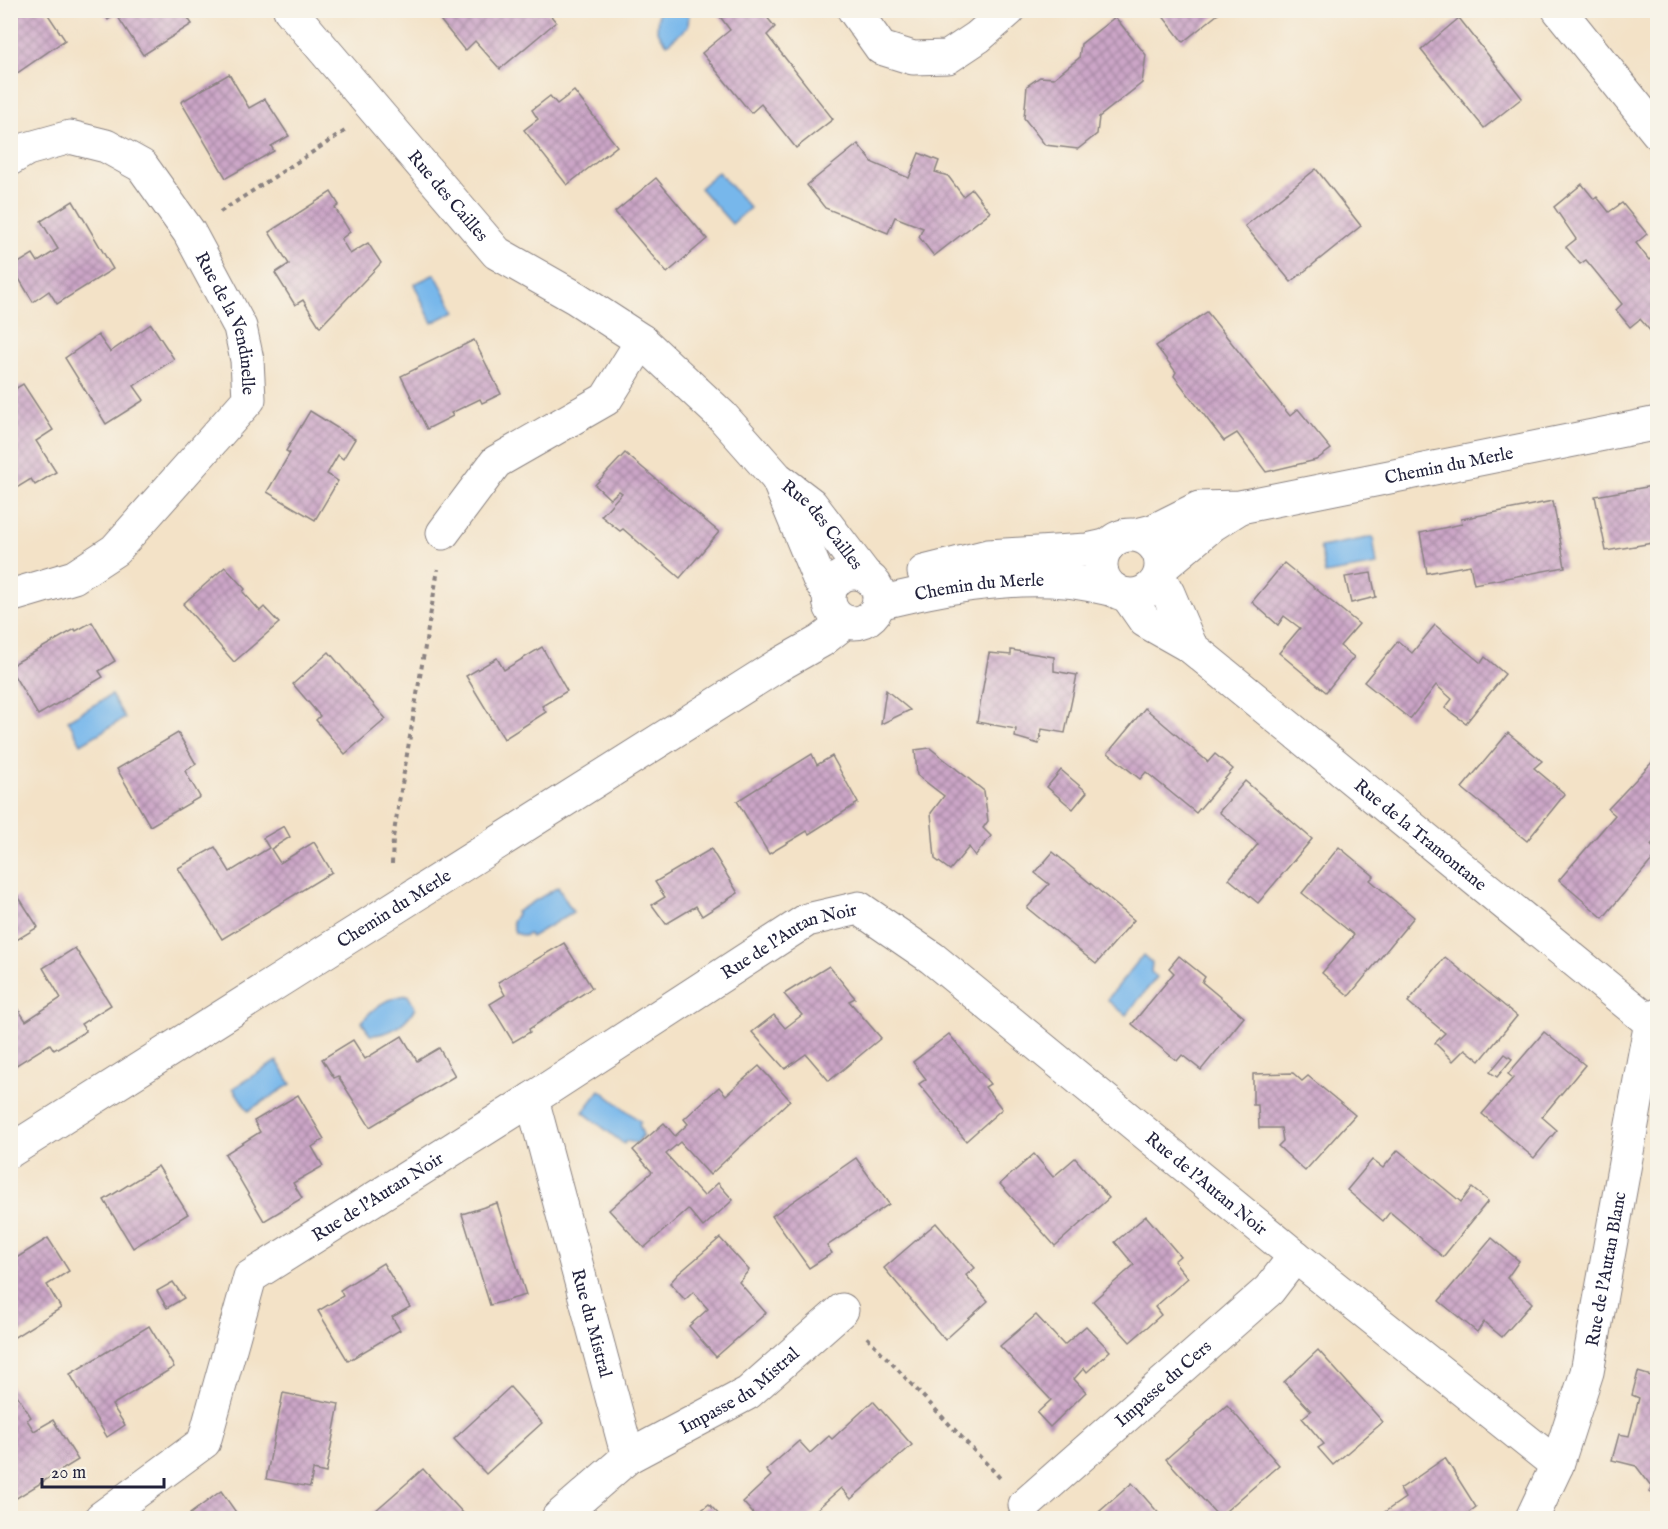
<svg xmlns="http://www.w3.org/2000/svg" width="1668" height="1529" font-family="'IM FELL English',serif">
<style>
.water{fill:#77b7eb;stroke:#4c6c93;stroke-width:1.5}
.building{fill:url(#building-cross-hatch)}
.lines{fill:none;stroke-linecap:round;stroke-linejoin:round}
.minor-casing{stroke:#8a8281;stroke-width:35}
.path{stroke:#8a8281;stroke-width:4;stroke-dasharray:4.5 4.5;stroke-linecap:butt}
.minor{stroke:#fff;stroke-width:33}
.labels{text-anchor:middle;stroke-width:5;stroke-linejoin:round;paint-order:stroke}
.street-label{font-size:18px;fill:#22223b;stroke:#f7f3e8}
</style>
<defs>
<pattern id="building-cross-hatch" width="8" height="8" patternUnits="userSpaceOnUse" patternTransform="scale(1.5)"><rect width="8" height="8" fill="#cca6c7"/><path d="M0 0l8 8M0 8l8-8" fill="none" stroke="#a587a3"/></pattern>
</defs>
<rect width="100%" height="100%" fill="#f7f3e8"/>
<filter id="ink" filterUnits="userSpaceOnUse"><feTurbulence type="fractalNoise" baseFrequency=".0167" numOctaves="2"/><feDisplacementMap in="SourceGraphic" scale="12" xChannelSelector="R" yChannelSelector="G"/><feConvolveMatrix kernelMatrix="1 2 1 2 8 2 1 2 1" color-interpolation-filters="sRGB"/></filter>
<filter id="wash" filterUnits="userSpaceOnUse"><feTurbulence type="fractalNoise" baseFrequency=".008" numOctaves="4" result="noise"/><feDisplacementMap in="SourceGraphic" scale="24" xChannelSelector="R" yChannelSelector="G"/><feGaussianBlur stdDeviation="1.35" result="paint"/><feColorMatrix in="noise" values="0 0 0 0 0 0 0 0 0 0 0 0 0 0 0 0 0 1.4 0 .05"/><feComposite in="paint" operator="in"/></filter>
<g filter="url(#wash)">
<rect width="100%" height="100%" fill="#f3e2c7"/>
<g class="water">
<polygon points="658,11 689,11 688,27 667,44 657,31"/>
<polygon points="718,172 750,208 732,224 700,188"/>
<polygon points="435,274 455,311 432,323 414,284"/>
<polygon points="1373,537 1377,565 1325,574 1320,547"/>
<polygon points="111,695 125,718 81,744 68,720"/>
<polygon points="558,887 573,912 531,937 529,934 524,936 515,933 512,922 517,914 516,912"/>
<polygon points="1143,955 1152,963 1151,972 1157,977 1126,1015 1107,1000"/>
<path d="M408,995L415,1008C405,1024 390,1035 370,1035L362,1022C373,1007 389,997 408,995Z"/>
<polygon points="277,1061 291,1084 248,1111 233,1088"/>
<polygon points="600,1090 641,1122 639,1124 643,1135 637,1143 626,1141 624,1144 583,1112"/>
</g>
<g id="blocks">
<g class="building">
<polygon points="11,10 45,10 65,40 10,78"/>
<polygon points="102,10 183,10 192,24 143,55 116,14 108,20"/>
<polygon points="454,10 546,10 556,22 500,69 475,41 465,51 441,21"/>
<polygon points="715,10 761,10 775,27 767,35 833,119 796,148 761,104 751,113 702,53 730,30"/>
<polygon points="1158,10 1223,10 1183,42"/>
<polygon points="1115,17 1146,55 1142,83 1099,117 1097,134 1078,149 1045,145 1024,118 1027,86 1040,77 1054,78 1079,58 1081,44"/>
<polygon points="1459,18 1522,98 1484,128 1421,50"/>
<polygon points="229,74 249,108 265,99 289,136 271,146 274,151 226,178 181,102"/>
<polygon points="574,91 617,146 567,185 524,130 538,119 532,110 550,96 557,104"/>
<polygon points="858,144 873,163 909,178 919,153 939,161 935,172 948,176 963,196 972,189 990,212 934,256 919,237 923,228 895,217 888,233 825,208 807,185"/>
<polygon points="1316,169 1361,226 1291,282 1245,226"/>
<polygon points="656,178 707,239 667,273 615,212"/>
<polygon points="1582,184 1594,199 1597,197 1609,212 1622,203 1647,234 1636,243 1649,260 1658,253 1658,336 1655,333 1653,334 1640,319 1630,327 1616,310 1622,304 1586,260 1580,264 1566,247 1576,239 1554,207"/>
<polygon points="331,192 339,205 335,208 350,232 341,239 350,254 368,243 381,263 320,327 303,300 295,305 275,273 289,264 269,232"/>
<polygon points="73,201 113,269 57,304 49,291 33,302 12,267 33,254 38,262 58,249 41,221"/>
<polygon points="1207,312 1290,416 1298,409 1331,449 1316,460 1266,472 1237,433 1224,441 1174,376 1176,372 1156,346"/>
<polygon points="151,324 174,359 134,386 144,400 106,424 65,358 98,335 110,352"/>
<polygon points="474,340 501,394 482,403 480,399 451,413 453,416 427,429 401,376"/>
<polygon points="23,384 53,430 36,441 56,472 35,485 31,479 10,492 10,392"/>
<polygon points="310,411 355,439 343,459 338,455 327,474 338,481 315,520 267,492 290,453 286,451"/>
<polygon points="625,453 719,532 680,578 623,529 620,531 601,516 622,493 619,491 610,499 595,485"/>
<polygon points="1658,485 1658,542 1606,551 1595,496"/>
<polygon points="1553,501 1565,567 1474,584 1470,565 1427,573 1420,533 1462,524 1461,519"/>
<polygon points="1284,563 1359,624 1340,646 1354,657 1326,692 1279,653 1300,628 1284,616 1278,625 1252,602"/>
<polygon points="225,567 245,589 243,592 260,611 264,607 279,623 234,662 183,604"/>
<polygon points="1371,573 1376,597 1351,603 1345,577"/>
<polygon points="92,622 115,661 99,671 103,677 38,715 10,669 10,666 75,629 76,631"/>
<polygon points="1435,625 1481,663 1485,657 1505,674 1466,723 1445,708 1452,699 1436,685 1410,719 1364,682 1398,641 1412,653"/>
<polygon points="542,647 567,691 542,706 546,712 504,739 466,676 497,658 504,670"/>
<polygon points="1011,650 1054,657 1054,671 1077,675 1065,733 1042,729 1039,744 1015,737 1016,729 977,722 989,653 1011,655"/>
<polygon points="329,652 386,719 345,754 316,720 320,716 293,684"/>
<polygon points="886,690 910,710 881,724"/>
<polygon points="1145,708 1208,762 1215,754 1233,769 1196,813 1146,772 1140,779 1108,753"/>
<polygon points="178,733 196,764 185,771 200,797 150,826 117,769"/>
<polygon points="1508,733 1542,761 1534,768 1565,794 1527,841 1462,788"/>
<polygon points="930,748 984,791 988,821 983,828 991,836 975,856 969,847 950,870 935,859 931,813 944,796 917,775 915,750"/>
<polygon points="812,754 817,765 832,756 858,803 809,834 807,831 769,854 737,801"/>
<polygon points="1658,756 1658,837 1651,845 1658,853 1603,918 1559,880 1615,815 1608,809"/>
<polygon points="1061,770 1087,792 1073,809 1047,787"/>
<polygon points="1245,781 1312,839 1258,903 1229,879 1258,844 1219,812"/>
<polygon points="284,826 290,837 271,849 280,863 314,842 332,872 222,939 178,868 215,847 230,872 269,848 263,838"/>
<polygon points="1339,847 1374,876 1370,880 1414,917 1349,996 1322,973 1354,935 1302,893"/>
<polygon points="711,849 738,893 702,916 696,906 666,924 652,905 665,897 655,882"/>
<polygon points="1053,852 1134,920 1096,964 1027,908 1049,884 1035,873"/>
<polygon points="18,896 38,927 10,944 10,901"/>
<polygon points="564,943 592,988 529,1029 530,1032 513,1042 490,1004 505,995 498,982"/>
<polygon points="75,948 111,1005 81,1024 86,1031 54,1050 50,1044 10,1069 10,997 26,1021 61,998 43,968"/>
<polygon points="1179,956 1205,977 1202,982 1244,1017 1201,1070 1182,1055 1177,1061 1132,1024 1174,973 1169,968"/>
<polygon points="1445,957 1517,1016 1480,1061 1465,1049 1453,1061 1435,1043 1445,1033 1408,1002"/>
<polygon points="829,966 855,998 849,1001 881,1038 829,1081 806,1054 785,1069 752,1032 774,1015 785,1028 802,1015 784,994"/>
<polygon points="1544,1032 1585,1065 1542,1117 1557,1130 1534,1158 1482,1114 1513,1078 1508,1074"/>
<polygon points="949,1034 990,1084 985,1087 1002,1109 966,1141 919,1084 926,1079 913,1062"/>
<polygon points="402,1036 417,1061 439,1048 455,1076 370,1127 338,1076 334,1078 322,1059 353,1040 365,1059"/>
<polygon points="1505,1054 1512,1059 1497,1077 1490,1072"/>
<polygon points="759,1066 790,1100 710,1175 680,1142 666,1154 704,1196 718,1183 733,1200 703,1227 688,1209 644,1248 609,1210 652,1172 633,1150 664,1123 675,1136 688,1124 684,1119 719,1087 726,1095"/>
<polygon points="1293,1073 1302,1081 1308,1076 1355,1115 1305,1171 1278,1146 1283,1141 1281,1128 1259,1128 1258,1105 1253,1105 1253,1074"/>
<polygon points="298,1095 324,1139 312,1147 323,1166 293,1183 302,1198 264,1221 225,1154 260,1132 254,1121"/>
<polygon points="1398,1150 1461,1202 1472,1188 1488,1201 1443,1257 1390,1212 1383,1221 1347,1190 1372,1160 1383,1168"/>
<polygon points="1034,1154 1053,1177 1075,1158 1109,1198 1055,1246 1000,1184"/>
<polygon points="856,1158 889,1204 827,1246 832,1253 809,1268 772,1216"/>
<polygon points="158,1166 188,1214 133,1248 104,1200"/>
<polygon points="497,1203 526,1295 490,1305 462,1214"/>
<polygon points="1146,1216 1180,1256 1174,1261 1188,1278 1155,1307 1161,1315 1130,1342 1093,1301 1134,1265 1115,1242"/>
<polygon points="936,1223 975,1268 966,1275 988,1301 945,1340 884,1268"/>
<polygon points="48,1238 69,1271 47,1285 61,1308 10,1340 10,1262"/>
<polygon points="720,1238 749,1270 739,1282 766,1313 716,1357 689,1326 708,1309 693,1292 685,1300 670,1283 678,1274"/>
<polygon points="1492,1238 1519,1261 1507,1278 1532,1303 1502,1337 1484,1322 1477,1332 1439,1301"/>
<polygon points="383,1263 410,1307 392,1317 400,1330 348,1361 318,1311 343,1296 340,1290"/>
<polygon points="173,1282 184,1298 167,1308 157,1291"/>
<polygon points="1036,1315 1064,1345 1086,1326 1110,1351 1087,1372 1084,1368 1074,1379 1086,1392 1050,1427 1037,1413 1051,1400 1000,1346"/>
<polygon points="149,1326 174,1367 112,1405 125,1425 107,1437 70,1374"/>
<polygon points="1318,1350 1383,1422 1333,1465 1318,1448 1324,1444 1302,1418 1311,1411 1284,1382"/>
<polygon points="1638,1372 1658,1378 1658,1495 1649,1492 1652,1487 1636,1466 1612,1460 1619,1434 1629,1436 1639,1398 1632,1395"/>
<polygon points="10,1384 31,1417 27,1420 34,1431 53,1420 78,1460 15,1499 10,1498"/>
<polygon points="510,1387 542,1423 486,1474 454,1439"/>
<polygon points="283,1393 339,1404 326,1473 313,1470 310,1487 266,1479"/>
<polygon points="873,1401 912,1445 851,1499 841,1488 807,1518 757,1518 743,1502 771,1476 766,1470 799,1441 810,1453 829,1436 832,1439"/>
<polygon points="1227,1405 1279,1465 1219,1517 1166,1459"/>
<polygon points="1445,1458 1476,1507 1461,1518 1376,1518 1405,1498 1400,1489"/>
<polygon points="423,1469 463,1513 457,1518 367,1518"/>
<polygon points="1132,1483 1162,1517 1092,1518"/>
<polygon points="221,1491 240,1518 193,1518 190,1514"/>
<polygon points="709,1504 722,1518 692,1518"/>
</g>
</g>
</g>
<g filter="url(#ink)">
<use href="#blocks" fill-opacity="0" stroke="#8a8281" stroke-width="1.5"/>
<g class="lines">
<defs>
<g id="minor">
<path id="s1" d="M290,10L497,253L576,298L642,341L722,416L777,478L811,504L865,575"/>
<polyline points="854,10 881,48 913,58 948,57 978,37 1009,10"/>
<polyline points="1559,10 1658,133"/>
<path id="s2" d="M10,159L27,149L70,137L106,146L142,166L189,232L240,327L247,360L249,399L115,550L74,577L10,596"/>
<polyline points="779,482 819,579 829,594"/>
<polyline points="443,533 496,462 606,399 642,341"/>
<path id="s3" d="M1137,535L1153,531L1199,508L1240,507L1658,423"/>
<circle cx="1131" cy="565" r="30"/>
<polyline points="1162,567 1212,525 1239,508"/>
<polyline points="924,572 988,556 1087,550 1109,545"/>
<circle cx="854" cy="598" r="25"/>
<polyline points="1159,577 1168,593 1191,647"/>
<path id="s4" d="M1127,595L1145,621L1191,647L1651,1023"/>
<path id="s5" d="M879,603C940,588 1002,576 1065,581C1082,582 1099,587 1115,590"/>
<path id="s6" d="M532,1099L628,1457L558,1518"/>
<path id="s7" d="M10,1151L777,666L821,641L845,622"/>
<path id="s8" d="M628,1457L748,1393L842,1310"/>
<path id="s9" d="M1025,1505L1269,1290L1295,1256"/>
<path id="s10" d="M101,1518L204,1442L250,1277L532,1099L807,920L859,908L932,958L1295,1256L1557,1465"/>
<path id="s11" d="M1532,1518L1557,1465L1587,1372L1645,1053L1651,1023L1658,1015"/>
</g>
</defs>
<use href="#minor" class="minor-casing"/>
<g class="path">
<polyline points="220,212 345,131"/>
<polyline points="392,864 393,838 438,569"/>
<polyline points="867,1337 1000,1478"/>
</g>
<use href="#minor" class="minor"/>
</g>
</g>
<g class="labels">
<g class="street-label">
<text dy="6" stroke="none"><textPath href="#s1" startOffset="244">Rue des Cailles</textPath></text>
<text dy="6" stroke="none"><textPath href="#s2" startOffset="324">Rue de la Vendinelle</textPath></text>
<text dy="6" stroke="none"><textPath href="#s3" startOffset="322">Chemin du Merle</textPath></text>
<text dy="6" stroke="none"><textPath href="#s1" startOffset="747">Rue des Cailles</textPath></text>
<text dy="6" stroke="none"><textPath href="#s5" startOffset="102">Chemin du Merle</textPath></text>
<text dy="6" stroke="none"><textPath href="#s4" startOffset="381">Rue de la Tramontane</textPath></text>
<text dy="6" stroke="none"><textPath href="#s7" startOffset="454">Chemin du Merle</textPath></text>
<text dy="6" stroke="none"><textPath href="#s10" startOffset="936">Rue de l'Autan Noir</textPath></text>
<text dy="6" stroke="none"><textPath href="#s10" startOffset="1458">Rue de l'Autan Noir</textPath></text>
<text dy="6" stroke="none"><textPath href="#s10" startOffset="450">Rue de l'Autan Noir</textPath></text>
<text dy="6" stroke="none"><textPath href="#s11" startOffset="261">Rue de l'Autan Blanc</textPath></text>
<text dy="6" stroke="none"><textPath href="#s6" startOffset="232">Rue du Mistral</textPath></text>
<text dy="6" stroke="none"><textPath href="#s9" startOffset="184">Impasse du Cers</textPath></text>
<text dy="6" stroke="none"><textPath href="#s8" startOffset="130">Impasse du Mistral</textPath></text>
</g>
</g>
<rect width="1668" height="1529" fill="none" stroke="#f7f3e8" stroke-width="36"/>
<path d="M42 1478v9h122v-9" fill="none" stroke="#22223b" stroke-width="3"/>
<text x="51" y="1478" font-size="18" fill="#22223b" stroke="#f7f3e8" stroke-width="4.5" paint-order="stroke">20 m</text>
</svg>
